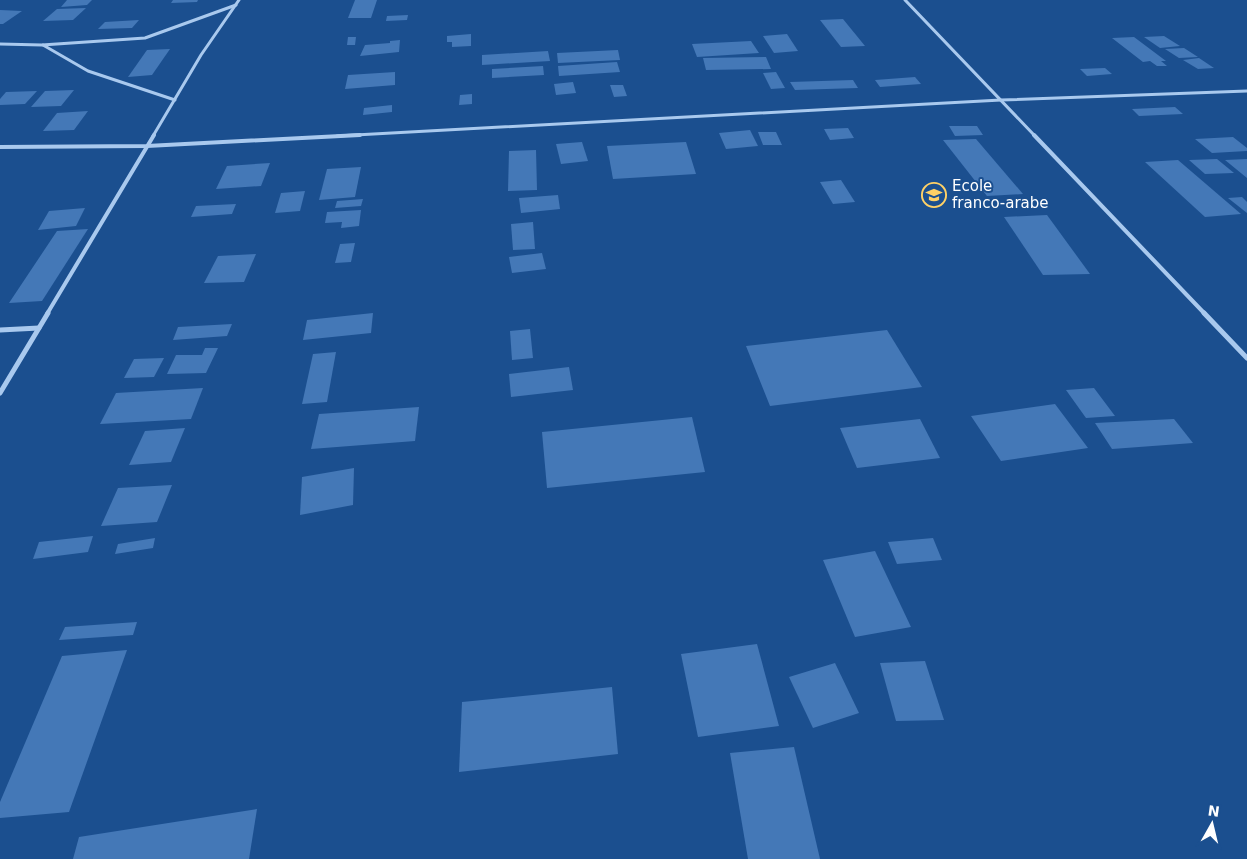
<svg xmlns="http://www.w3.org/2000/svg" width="1247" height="859" font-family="'DejaVu Sans',sans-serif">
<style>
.building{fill:#4478b7}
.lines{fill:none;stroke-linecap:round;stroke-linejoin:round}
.minor-far2{stroke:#a9c9ee;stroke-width:3}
.minor-far1{stroke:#a9c9ee;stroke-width:4}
.minor{stroke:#a9c9ee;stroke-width:5}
.labels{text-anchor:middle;stroke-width:4;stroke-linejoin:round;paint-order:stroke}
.far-poi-label{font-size:15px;fill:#fff;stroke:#1b4f8f;text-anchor:start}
</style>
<rect width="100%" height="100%" fill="#1b4f8f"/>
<g class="building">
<polygon points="67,0 92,0 87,5 61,7"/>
<polygon points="173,0 198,0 197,2 171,3"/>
<polygon points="355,0 377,0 371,18 348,18"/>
<polygon points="86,8 73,20 43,21 57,9"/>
<polygon points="0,10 22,11 3,24 0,24"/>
<polygon points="408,15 407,20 386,21 387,16"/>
<polygon points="843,19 865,46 841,47 820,20"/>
<polygon points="139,20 132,28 98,29 105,22"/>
<polygon points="471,34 471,46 452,47 452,42 447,42 447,36"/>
<polygon points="787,34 798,51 774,53 763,36"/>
<polygon points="1164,36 1180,46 1160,48 1144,37"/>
<polygon points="348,37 356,37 355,45 347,45"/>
<polygon points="1134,37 1166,61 1161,61 1167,66 1157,66 1150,61 1143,62 1112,38"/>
<polygon points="400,40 399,52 360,56 365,45 390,43 390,41"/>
<polygon points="751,41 759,53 697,57 692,44"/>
<polygon points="1184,48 1198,57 1179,58 1165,49"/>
<polygon points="170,49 152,75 128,77 147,50"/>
<polygon points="618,50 620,60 558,63 557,53"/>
<polygon points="548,51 550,61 482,65 482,55"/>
<polygon points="766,57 771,69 706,70 703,58"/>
<polygon points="1199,58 1214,68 1198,69 1183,60"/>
<polygon points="617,62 620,72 559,76 558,66"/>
<polygon points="543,66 544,75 492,78 492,69"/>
<polygon points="1105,68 1112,74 1087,76 1080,69"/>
<polygon points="395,72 395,85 345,89 348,75"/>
<polygon points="776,72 785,88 771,89 763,73"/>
<polygon points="915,77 921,84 880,87 875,80"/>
<polygon points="853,80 858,88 795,90 790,82"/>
<polygon points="573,82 576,93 556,95 554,84"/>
<polygon points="610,85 623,85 627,96 614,97"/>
<polygon points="74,90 61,106 31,107 45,91"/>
<polygon points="37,91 25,104 0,105 0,99 6,92"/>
<polygon points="472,94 472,104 459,105 460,95"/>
<polygon points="392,105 392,112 363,115 364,108"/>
<polygon points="1175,107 1183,114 1139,116 1132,109"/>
<polygon points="88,111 74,130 43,131 57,113"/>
<polygon points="949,126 977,126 983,135 955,136"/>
<polygon points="848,128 854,138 830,140 824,129"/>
<polygon points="750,130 758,146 726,149 719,133"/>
<polygon points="758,132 776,132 782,145 763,145"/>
<polygon points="1233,137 1247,148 1247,151 1212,153 1195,139"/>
<polygon points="976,139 1023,194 987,196 943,140"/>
<polygon points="582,142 588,161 561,164 556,144"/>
<polygon points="686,142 696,174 613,179 607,146"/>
<polygon points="536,150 537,190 508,191 509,151"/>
<polygon points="1217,159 1234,173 1205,174 1189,160"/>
<polygon points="1247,159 1247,178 1225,160"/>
<polygon points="1178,160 1241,214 1205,217 1145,162"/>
<polygon points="270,163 261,186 216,189 227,166"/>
<polygon points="361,167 355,197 319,200 327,169"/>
<polygon points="841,180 855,202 833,204 820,182"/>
<polygon points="305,191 300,211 275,213 281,193"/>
<polygon points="558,195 560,209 521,213 519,198"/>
<polygon points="1242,197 1247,202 1247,213 1228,198"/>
<polygon points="363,199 361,206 335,208 337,201"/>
<polygon points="236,204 232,214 191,217 196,206"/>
<polygon points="85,208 76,226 38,230 49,211"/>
<polygon points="361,210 359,226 341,228 342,222 325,223 327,212"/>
<polygon points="1047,215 1090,274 1043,275 1004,217"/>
<polygon points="533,222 535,249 513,250 511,224"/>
<polygon points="88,229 42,301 9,303 57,231"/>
<polygon points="355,243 351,262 335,263 340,244"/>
<polygon points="542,253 546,269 512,273 509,257"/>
<polygon points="256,254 244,282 204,283 218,256"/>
<polygon points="373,313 371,333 303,340 307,320"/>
<polygon points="232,324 227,336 173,340 178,327"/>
<polygon points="530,329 533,358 512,360 510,331"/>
<polygon points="887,330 922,387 770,406 746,346"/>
<polygon points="205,348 218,348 206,373 167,374 176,355 202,355"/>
<polygon points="336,352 327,402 302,404 313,354"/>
<polygon points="164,358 154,377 124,378 134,359"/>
<polygon points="569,367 573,390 511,397 509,374"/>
<polygon points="203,388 191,419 100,424 116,393"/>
<polygon points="1094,388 1115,416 1086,418 1066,390"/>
<polygon points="1055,404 1088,448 1001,461 971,416"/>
<polygon points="419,407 415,441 311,449 319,414"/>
<polygon points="692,417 705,472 547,488 542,432"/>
<polygon points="920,419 940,458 857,468 840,428"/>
<polygon points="1174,419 1193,443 1112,449 1095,423"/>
<polygon points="185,428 171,462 129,465 145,431"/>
<polygon points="354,468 353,505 300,515 302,477"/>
<polygon points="172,485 157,522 101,526 118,488"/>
<polygon points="93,536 88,552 33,559 39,542"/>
<polygon points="155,538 153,548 115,554 118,544"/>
<polygon points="933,538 942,560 897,564 888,542"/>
<polygon points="875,551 911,627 855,637 823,560"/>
<polygon points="137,622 133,635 59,640 65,627"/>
<polygon points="757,644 779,726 698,737 681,654"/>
<polygon points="127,650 69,812 0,818 0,802 62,656"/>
<polygon points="925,661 944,720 896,721 880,663"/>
<polygon points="835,663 859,713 813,728 789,677"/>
<polygon points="612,687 618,754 459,772 462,702"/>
<polygon points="794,747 820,859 748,859 730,753"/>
<polygon points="257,809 249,859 73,859 79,837"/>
</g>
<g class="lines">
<g class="minor-far2">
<polyline points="905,0 1035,136"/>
<polyline points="0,44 42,45 145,38 236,5"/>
<polyline points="43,45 88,71 175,100"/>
<polyline points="153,136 201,55 239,0"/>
<polyline points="337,136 1001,100 1247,91"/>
</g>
<g class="minor-far1">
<polyline points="1034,135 1205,314"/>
<polyline points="0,147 147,146 360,135"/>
<polyline points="47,314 154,135"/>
</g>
<g class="minor">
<polyline points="1204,313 1247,358"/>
<polyline points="0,330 39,328"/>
<polyline points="0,393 48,313"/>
</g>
</g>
<defs>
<symbol id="school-ring" viewBox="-11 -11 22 22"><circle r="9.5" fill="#1b4f8f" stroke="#ffd166" stroke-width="1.5"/><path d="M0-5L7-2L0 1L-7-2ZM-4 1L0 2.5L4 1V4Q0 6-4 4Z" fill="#ffd166"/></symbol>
</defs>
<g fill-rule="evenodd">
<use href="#school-ring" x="920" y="181" width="28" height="28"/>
</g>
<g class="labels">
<g class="far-poi-label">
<text x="952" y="191">Ecole<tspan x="952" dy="17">franco-arabe</tspan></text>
</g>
</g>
<g transform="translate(1212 824) rotate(8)" stroke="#1b4f8f" stroke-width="4" paint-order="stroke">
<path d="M0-4L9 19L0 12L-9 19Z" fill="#ffffff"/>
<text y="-8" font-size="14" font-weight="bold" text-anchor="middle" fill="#ffffff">N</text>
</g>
</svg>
